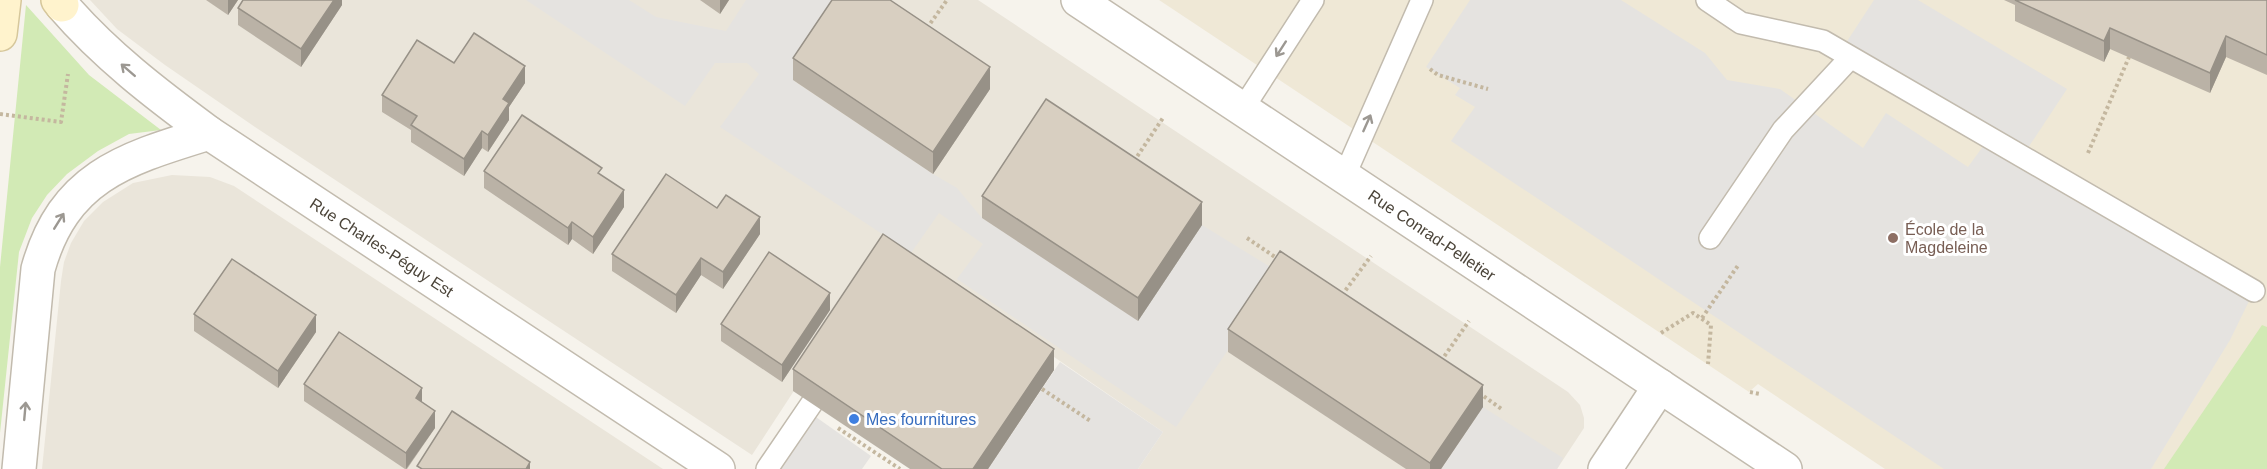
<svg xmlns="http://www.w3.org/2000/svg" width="2267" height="469" font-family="Helvetica,sans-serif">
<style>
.residential{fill:#eae5da}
.education{fill:#efe8d6}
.green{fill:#d2eab5}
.parking{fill:#e5e3e0}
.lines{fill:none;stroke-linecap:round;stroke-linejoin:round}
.lane-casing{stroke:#c2bbae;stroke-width:24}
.street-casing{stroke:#c2bbae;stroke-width:36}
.secondary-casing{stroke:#d6c79b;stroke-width:36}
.path{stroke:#c4b79f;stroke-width:4;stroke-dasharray:3 3;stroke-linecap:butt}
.lane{stroke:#fff;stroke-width:21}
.street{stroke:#fff;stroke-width:33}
.secondary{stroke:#fff3cd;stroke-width:33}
.wall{fill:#bab2a6}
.shaded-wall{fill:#979187}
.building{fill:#d8cfc1;stroke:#979187;stroke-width:1.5}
.oneway{stroke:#9c9892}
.education-dot{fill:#8d6e63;stroke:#fff;stroke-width:2}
.shop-dot{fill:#3f7fe0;stroke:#fff;stroke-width:2}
.labels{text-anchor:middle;stroke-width:6;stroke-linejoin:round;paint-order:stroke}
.education-label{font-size:16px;fill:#785e54;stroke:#fff;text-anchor:start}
.street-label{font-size:16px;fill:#4b4439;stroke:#fff}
.shop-label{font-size:16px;fill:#366cbe;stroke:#fff;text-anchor:start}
</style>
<rect width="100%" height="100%" fill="#f6f3ec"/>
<g class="residential">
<polygon points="90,0 978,0 1568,392 1580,405 1584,418 1584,428 1557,469 1138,469 1163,432 890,244 752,455 255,127 165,65 117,29"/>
<polygon points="172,175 210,177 234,186 663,469 42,469 61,281 64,262 71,243 84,221 103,202 133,183"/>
</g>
<polygon class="education" points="1159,0 2267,0 2267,469 1885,469 1758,384 1749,392 1725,376"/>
<g class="green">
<polygon points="26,5 89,75 161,130 129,134 98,151 67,174 47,195 32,218 19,252 0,433 0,267"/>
<polygon points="2262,325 2267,327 2267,469 2164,469"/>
</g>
<g class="parking">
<polygon points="526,0 629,0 656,17 726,31 746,0 847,0 794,81 933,174 957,188 982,218 1138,320 1202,225 1280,273 1176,427 957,279 983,244 939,213 911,253 720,127 759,74 747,63 715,63 685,106"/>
<polygon points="1470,0 1621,0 1705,53 1727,80 1780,89 1863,148 1886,113 1968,167 1989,138 1840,52 1874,0 1918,0 2067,89 2022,157 2254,291 2230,340 2151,469 1944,469 1451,141 1475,107 1455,95 1460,88 1426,67"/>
<polygon points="1060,362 1163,432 1138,469 988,469"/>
<polygon points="1483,407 1563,458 1557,469 1441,469"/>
<polygon points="806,410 871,456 862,469 772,469"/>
</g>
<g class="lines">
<defs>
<g id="lane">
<polyline points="1707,0 1741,23 1823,41 2254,291"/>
<polyline points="1242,110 1313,0"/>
<polyline points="1344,177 1422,0"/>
<polyline points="1710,238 1783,130 1850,58"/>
<polyline points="767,469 812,403"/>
</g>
<g id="street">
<polyline points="1078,0 1785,469"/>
<path d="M62,5C105,55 156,94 209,133L718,469"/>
<path d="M19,469L38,269C64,176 125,159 209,133"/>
<polyline points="1605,469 1660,386"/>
</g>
<g id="secondary">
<polyline points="58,0 62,5"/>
<polyline points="0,34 4,0"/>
</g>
</defs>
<use href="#lane" class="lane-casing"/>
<use href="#street" class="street-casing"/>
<use href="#secondary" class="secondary-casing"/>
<g class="path">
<polyline points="927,28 947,0"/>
<polyline points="1430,69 1438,75 1488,89"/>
<polyline points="0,114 61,122 68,74"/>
<polyline points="2088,153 2129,57"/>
<polyline points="1134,161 1163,118"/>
<polyline points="1247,238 1278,259"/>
<polyline points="1342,295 1371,256"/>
<polyline points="1702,318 1739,264"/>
<polyline points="1661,333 1693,313 1711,325 1708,364"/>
<polyline points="1441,361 1469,321"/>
<polyline points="1042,389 1092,422"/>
<polyline points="1750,392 1760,394"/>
<polyline points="1479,393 1503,410"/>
<polyline points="838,428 900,469"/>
</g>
<use href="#lane" class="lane"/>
<use href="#street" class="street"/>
<use href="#secondary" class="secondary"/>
</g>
<g class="wall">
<polygon points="206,0 238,0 228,15"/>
<polygon points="342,0 342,5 301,67 238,25 238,8"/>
<polygon points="700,0 729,0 720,14"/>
<polygon points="2004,0 2267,0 2267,75 2226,57 2210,93 2110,49 2104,62 2015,21 2015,5"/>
<polygon points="793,58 990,89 933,174 793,80"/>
<polygon points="454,63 525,83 509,107 509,120 488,152 482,148 464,176 411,142 411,130 382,112 382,95"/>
<polygon points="484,171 602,176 624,207 593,254 572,239 568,245 484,188"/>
<polygon points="982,196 1202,225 1138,321 982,218"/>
<polygon points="717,208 760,234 723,289 701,275 676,313 612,271 612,254"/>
<polygon points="830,310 782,382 721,341 721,324"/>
<polygon points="194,314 316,332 278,388 194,331"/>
<polygon points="1228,329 1483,407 1441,469 1406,469 1228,352"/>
<polygon points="793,369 1054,370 988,469 910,469 793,391"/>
<polygon points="304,384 435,428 407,469 405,469 304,401"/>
</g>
<g class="shaded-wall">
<polygon points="228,0 238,0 228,15"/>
<polygon points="334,0 342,0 342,5 301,67 301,49"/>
<polygon points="720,0 729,0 720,14"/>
<polygon points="2110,28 2110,49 2104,62 2104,41"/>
<polygon points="2226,36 2226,57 2210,93 2210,73"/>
<polygon points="525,66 525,83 509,107 509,120 488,152 488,135 503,99"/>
<polygon points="990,67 990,89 933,174 933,152"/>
<polygon points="482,131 482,148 464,176 464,159"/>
<polygon points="624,190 624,207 593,254 593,237"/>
<polygon points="1202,202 1202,225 1138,321 1138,298"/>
<polygon points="760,217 760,234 723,289 723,272"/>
<polygon points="572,222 572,239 568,245 568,228"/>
<polygon points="701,258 701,275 676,313 676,295"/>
<polygon points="830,293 830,310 782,382 782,365"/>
<polygon points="316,315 316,332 278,388 278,371"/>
<polygon points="1054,349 1054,370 988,469 973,469"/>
<polygon points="1483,385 1483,407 1441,469 1430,469 1430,463"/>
<polygon points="422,388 422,405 416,398"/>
<polygon points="435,411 435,428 406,469 406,453"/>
<polygon points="530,462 530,469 526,469"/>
</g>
<g class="building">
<polygon points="243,0 334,0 301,49 238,8"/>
<polygon points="832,0 890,0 990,67 933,152 793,58"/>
<polygon points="2015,0 2267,0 2267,55 2226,36 2210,73 2110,28 2104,41"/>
<polygon points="474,33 525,66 503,99 509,103 488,135 482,131 464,159 411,125 417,116 382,95 417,40 454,63"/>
<polygon points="1046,99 1202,202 1138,298 982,196"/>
<polygon points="522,115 602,168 598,173 624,190 593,237 572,222 568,228 484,171"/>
<polygon points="666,174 717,208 726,195 760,217 723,272 701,258 676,295 612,254"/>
<polygon points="883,234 1054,349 973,469 942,469 793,369"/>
<polygon points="1280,251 1483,385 1430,463 1228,329"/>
<polygon points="769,252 830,293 782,365 721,324"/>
<polygon points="232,259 316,315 278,371 194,314"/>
<polygon points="339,332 422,388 416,398 435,411 406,453 304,384"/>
<polygon points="452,411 530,462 526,469 422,469 417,466"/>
</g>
<defs><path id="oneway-shaft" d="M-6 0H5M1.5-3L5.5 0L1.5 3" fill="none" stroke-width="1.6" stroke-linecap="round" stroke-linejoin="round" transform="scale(1.5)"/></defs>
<g class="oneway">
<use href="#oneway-shaft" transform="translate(1281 49) rotate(123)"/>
<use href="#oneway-shaft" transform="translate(128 70) rotate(-139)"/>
<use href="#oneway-shaft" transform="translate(1367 123) rotate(-66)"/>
<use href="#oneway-shaft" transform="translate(59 221) rotate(-58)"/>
<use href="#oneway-shaft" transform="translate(25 411) rotate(-85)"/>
</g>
<circle class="education-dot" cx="1893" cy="238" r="6"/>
<circle class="shop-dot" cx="854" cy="419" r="6"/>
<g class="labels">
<g class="education-label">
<text x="1905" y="235">École de la<tspan x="1905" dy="18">Magdeleine</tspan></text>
</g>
<g class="street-label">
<text transform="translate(1432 235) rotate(34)" y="6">Rue Conrad-Pelletier</text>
<text transform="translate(382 247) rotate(33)" y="6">Rue Charles-Péguy Est</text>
</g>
<g class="shop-label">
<text x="866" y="425">Mes fournitures</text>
</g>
</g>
</svg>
